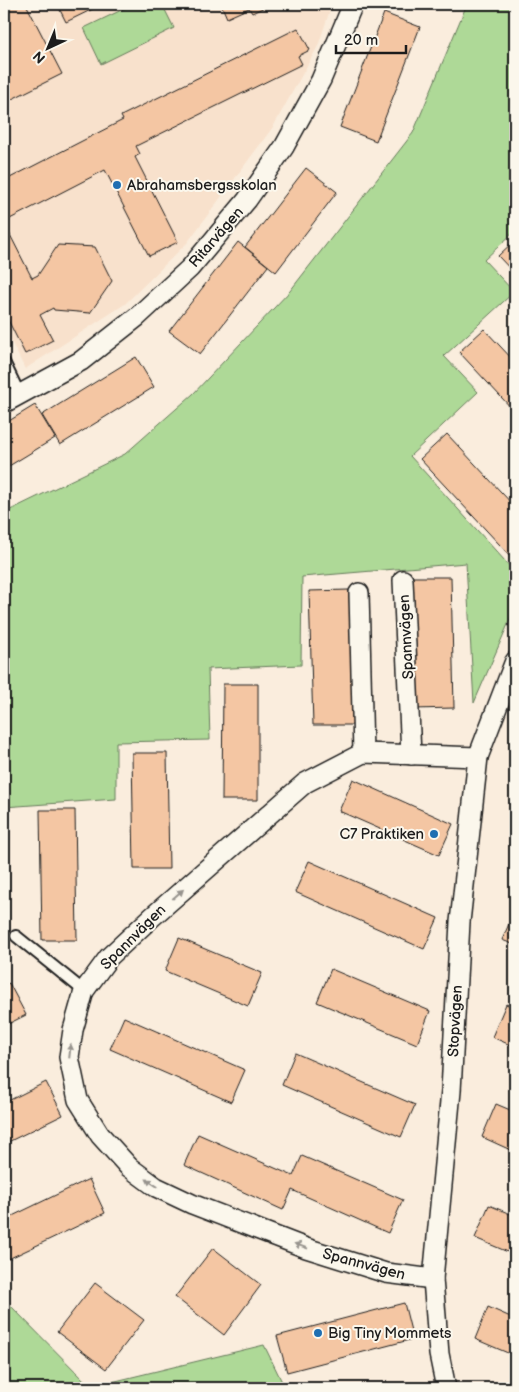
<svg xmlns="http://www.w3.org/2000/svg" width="519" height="1392" font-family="'Balsamiq Sans',sans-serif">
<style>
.built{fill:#f8e1cc}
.green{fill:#aed997;stroke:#657a5a}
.building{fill:#f4c6a3;stroke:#1c1c1c}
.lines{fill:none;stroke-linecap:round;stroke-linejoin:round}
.lane-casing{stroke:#1c1c1c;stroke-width:14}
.street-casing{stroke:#1c1c1c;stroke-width:22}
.lane{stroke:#fbf7ec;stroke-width:10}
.street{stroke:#fbf7ec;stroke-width:19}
.oneway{fill:#97948e}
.poi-dot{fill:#1f6fb2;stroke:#fbf7ec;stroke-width:2}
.labels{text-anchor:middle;stroke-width:4;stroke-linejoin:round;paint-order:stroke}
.poi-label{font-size:15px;fill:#1c1c1c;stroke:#fbf7ec;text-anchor:start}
.street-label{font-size:15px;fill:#1c1c1c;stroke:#fbf7ec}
</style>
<rect width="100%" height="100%" fill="#faeddd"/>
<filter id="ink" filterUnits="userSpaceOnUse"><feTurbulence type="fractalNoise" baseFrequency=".02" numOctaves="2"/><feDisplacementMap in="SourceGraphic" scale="10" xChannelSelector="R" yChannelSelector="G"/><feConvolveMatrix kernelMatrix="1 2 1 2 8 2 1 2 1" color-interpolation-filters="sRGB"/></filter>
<g filter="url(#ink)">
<polygon class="built" points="4,4 332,4 318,46 273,127 187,243 125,304 25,369 4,327"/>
<g class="green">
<polygon points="134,4 162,4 174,28 101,64 84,28"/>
<polygon points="467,4 515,4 515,231 484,260 514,292 444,356 478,392 410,456 515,572 515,608 474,703 466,563 302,577 301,665 208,669 210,740 116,742 116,799 4,807 4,513 125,454 193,394 290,291 413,133"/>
<polygon points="4,1299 91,1387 264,1345 285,1388 4,1388"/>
</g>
<g class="building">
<polygon points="4,4 26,4 62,74 8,101 4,93"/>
<polygon points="57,4 103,4 66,22"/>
<polygon points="221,4 271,4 252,13 249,8 227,18"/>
<polygon points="384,13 420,27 376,141 340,127"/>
<polygon points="298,28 310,50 298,56 302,64 136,146 140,154 135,157 178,242 149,256 105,170 4,222 4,181 123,120 121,116"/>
<polygon points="306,168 337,192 276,272 245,247"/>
<polygon points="4,223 32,278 38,275 58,245 95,247 112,281 90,313 54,310 53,308 40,315 53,340 25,354 4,312"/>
<polygon points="515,240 515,274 498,256"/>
<polygon points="238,242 268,266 200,354 169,331"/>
<polygon points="484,329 515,362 515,412 459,352"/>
<polygon points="136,357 154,387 60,445 42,415"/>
<polygon points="35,405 55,438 4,469 4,424"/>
<polygon points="447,434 515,507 515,557 513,559 420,459"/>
<polygon points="411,577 451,577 454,708 414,709"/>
<polygon points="349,590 353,725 313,725 309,591"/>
<polygon points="223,684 258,684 258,800 222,800"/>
<polygon points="132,753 167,753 169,869 134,869"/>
<polygon points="353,779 453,824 439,855 339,811"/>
<polygon points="40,810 75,810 77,940 42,940"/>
<polygon points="309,861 438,918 424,949 295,892"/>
<polygon points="515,910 515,945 502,940"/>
<polygon points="179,938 262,973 248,1006 165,971"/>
<polygon points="331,969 430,1011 417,1044 317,1002"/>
<polygon points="9,983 26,1015 4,1026 4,986"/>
<polygon points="506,1004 515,1008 515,1047 492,1037"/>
<polygon points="124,1017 245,1070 231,1102 110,1049"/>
<polygon points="295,1053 415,1105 401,1137 282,1085"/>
<polygon points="46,1082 63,1115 4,1144 4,1103"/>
<polygon points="496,1104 515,1112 515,1152 482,1137"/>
<polygon points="198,1134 293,1176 302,1156 403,1200 388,1233 292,1190 283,1210 184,1165"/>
<polygon points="89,1179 105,1213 4,1261 4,1220"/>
<polygon points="489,1205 515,1216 515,1255 475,1238"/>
<polygon points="213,1248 261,1285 224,1335 175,1297"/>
<polygon points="95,1283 144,1320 106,1369 57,1332"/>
<polygon points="404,1303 413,1339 287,1372 277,1336"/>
<polygon points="488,1307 515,1319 515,1356 475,1339"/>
</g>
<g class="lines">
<defs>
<g id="lane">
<polyline points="4,362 20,395"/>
<polyline points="16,936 84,991"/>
</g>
<g id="street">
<polyline points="4,403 81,361 137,317 190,268 247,200 284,147 321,80 353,4"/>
<polyline points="403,580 411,755"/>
<polyline points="359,593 363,753"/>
<polyline points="433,1279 386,1273 306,1248 192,1204 156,1187 129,1167 100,1135 78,1100 69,1057 73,1030 84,991 109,957 152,917 305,783 363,753 478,757"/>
<polyline points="446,1388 439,1354 433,1279 451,1091 460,922 478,757 515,661"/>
</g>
</defs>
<use href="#lane" class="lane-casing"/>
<use href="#street" class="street-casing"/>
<use href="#lane" class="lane"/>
<use href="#street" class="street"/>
</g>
<defs><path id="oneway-solid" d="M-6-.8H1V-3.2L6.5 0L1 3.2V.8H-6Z" transform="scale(1.25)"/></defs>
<g class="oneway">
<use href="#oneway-solid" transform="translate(178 894) rotate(-41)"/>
<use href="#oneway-solid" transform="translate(70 1051) rotate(-84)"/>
<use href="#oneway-solid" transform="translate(152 1183) rotate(-146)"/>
<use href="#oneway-solid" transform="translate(301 1246) rotate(-160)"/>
</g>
</g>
<g class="poi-dot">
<circle cx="117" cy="185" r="5"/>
<circle cx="434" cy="834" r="5"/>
<circle cx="318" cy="1333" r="5"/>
</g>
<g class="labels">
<g class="poi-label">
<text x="127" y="190">Abrahamsbergsskolan</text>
<text x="424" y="839" text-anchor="end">C7 Praktiken</text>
<text x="328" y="1338">Big Tiny Mommets</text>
</g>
<g class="street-label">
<text transform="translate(216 237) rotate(-49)" y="5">Ritarvägen</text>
<text transform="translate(406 637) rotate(-93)" y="5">Spannvägen</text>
<text transform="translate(133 937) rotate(-45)" y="5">Spannvägen</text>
<text transform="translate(455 1021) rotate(-87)" y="5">Stopvägen</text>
<text transform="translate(364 1264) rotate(15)" y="5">Spannvägen</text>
</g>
</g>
<rect width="519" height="1392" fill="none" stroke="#fbf7ec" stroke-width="20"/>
<rect x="10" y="10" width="499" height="1372" fill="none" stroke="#1c1c1c" stroke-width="2" filter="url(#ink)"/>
<g transform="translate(48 48) rotate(224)" stroke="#fbf7ec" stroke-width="4" paint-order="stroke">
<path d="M0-4L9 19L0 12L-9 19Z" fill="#1c1c1c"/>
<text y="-8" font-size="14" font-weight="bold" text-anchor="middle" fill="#1c1c1c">N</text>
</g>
<path d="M336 45v8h70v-8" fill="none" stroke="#1c1c1c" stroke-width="2.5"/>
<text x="344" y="45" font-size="15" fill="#1c1c1c" stroke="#fbf7ec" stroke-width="4" paint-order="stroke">20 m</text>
</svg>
